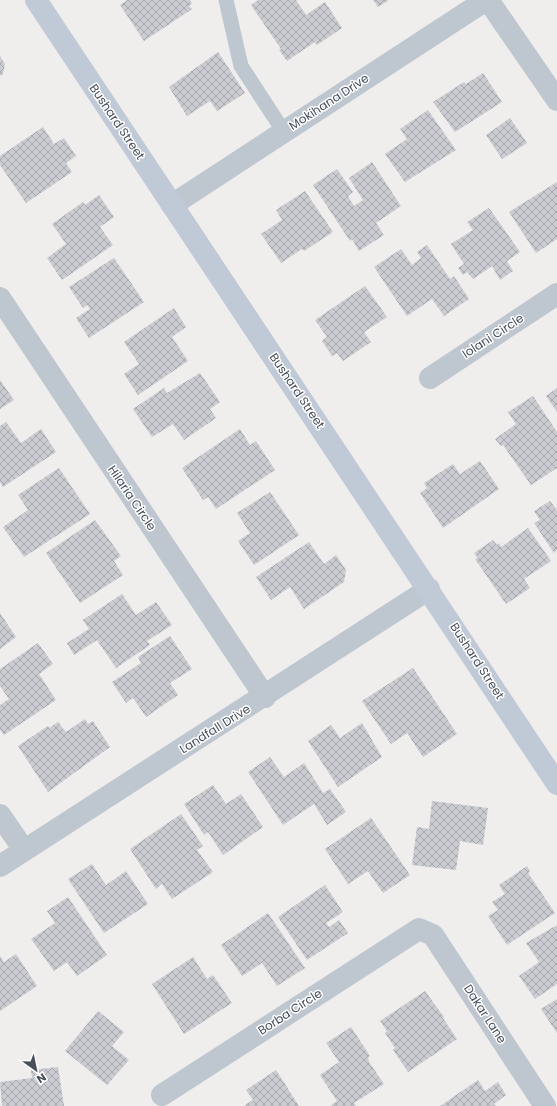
<svg xmlns="http://www.w3.org/2000/svg" width="557" height="1106" font-family="Poppins,sans-serif">
<style>
.building{fill:url(#building-cross-hatch)}
.lines{fill:none;stroke-linecap:round;stroke-linejoin:round}
.lane{stroke:#bec6cf;stroke-width:15}
.street{stroke:#bec6cf;stroke-width:22}
.secondary{stroke:#c0c9d6;stroke-width:22}
.labels{text-anchor:middle;stroke-width:3;stroke-linejoin:round;paint-order:stroke}
.street-label{font-size:12px;fill:#464f5a;stroke:#fff}
</style>
<defs>
<pattern id="building-cross-hatch" width="8" height="8" patternUnits="userSpaceOnUse"><rect width="8" height="8" fill="#caccd2"/><path d="M0 0l8 8M0 8l8-8" fill="none" stroke="#a6a8ad"/></pattern>
</defs>
<rect width="100%" height="100%" fill="#f0eded"/>
<g class="building">
<polygon points="127,0 190,0 192,4 189,6 192,9 144,41 120,5"/>
<polygon points="258,0 296,0 306,15 325,2 342,28 317,45 315,42 287,61 279,50 281,49 251,5"/>
<polygon points="373,0 389,0 378,7"/>
<polygon points="218,52 245,93 217,111 210,101 187,116 169,87"/>
<polygon points="0,56 5,64 3,74 0,76"/>
<polygon points="483,73 502,102 455,132 433,102 464,82 466,84"/>
<polygon points="428,110 456,150 405,182 385,154 407,139 400,129"/>
<polygon points="510,118 527,143 502,159 486,135"/>
<polygon points="43,127 54,144 64,138 76,156 66,163 72,172 26,203 0,165 0,156"/>
<polygon points="372,162 401,206 376,223 384,235 359,251 352,239 350,241 313,185 337,169 353,192 348,196 354,206 363,200 349,178"/>
<polygon points="557,182 557,239 536,253 509,212"/>
<polygon points="305,191 333,232 304,251 302,249 281,263 261,234 282,220 276,210"/>
<polygon points="99,195 114,217 100,227 113,245 62,280 47,258 66,244 52,224 83,202 85,205"/>
<polygon points="489,208 520,252 507,261 513,271 500,280 492,266 473,279 467,272 463,275 458,268 464,264 451,244 473,230 467,222"/>
<polygon points="427,245 450,279 454,276 469,299 444,316 432,299 407,316 374,267 401,249 412,265 421,258 417,252"/>
<polygon points="114,258 144,302 89,338 76,318 90,309 87,305 83,308 69,287"/>
<polygon points="365,286 387,317 364,332 371,342 343,361 337,353 332,356 322,341 327,337 315,320"/>
<polygon points="174,308 186,327 172,337 188,361 138,395 124,374 139,364 124,342"/>
<polygon points="200,373 220,402 210,409 216,418 184,440 173,424 152,437 133,409 164,388 167,393"/>
<polygon points="0,380 14,400 0,409"/>
<polygon points="557,388 557,412 546,396"/>
<polygon points="533,396 557,432 557,468 531,485 503,445 501,446 495,439 516,424 508,412"/>
<polygon points="6,422 21,443 41,429 56,452 3,487 0,482 0,426"/>
<polygon points="240,429 250,445 256,441 275,470 216,509 208,497 203,500 182,468"/>
<polygon points="480,461 499,489 443,528 420,493 427,488 424,483 453,464 460,474"/>
<polygon points="59,468 90,514 24,557 3,527 28,510 18,495"/>
<polygon points="270,492 299,535 254,565 238,541 250,533 237,513"/>
<polygon points="550,501 557,510 557,550 554,553 534,523 540,520 534,511"/>
<polygon points="95,520 121,556 114,561 123,575 80,603 46,553"/>
<polygon points="528,528 551,561 524,579 530,588 506,604 475,559 478,558 474,553 493,540 497,545 499,543 501,547"/>
<polygon points="309,542 324,564 336,555 346,570 344,582 304,609 290,587 271,600 256,577"/>
<polygon points="122,594 136,615 156,602 172,625 147,641 150,645 116,668 97,640 74,655 67,643 89,629 83,620"/>
<polygon points="0,613 16,637 0,649"/>
<polygon points="170,636 192,669 170,683 178,695 146,717 133,698 126,703 112,682 141,663 138,657"/>
<polygon points="38,643 53,664 39,674 56,700 4,735 0,730 0,705 9,699 0,686 0,669"/>
<polygon points="413,668 457,734 423,757 407,733 391,744 362,701"/>
<polygon points="85,719 88,724 93,721 110,747 48,792 18,746 48,726 49,728 58,722 66,732"/>
<polygon points="362,723 382,757 338,787 308,741 331,725 340,738"/>
<polygon points="270,757 284,777 304,763 323,793 330,789 346,812 327,825 314,804 283,825 248,772"/>
<polygon points="213,785 226,804 241,794 263,827 223,855 208,832 204,835 184,804"/>
<polygon points="432,801 488,808 483,845 460,841 456,870 412,865 417,827 429,829"/>
<polygon points="181,814 203,846 197,850 213,872 172,899 162,884 156,889 130,849"/>
<polygon points="371,818 410,875 383,893 368,871 348,884 325,849"/>
<polygon points="92,864 106,885 126,871 148,904 104,933 68,879"/>
<polygon points="527,866 530,871 528,873 555,913 507,945 488,916 498,910 492,902 505,894 499,885"/>
<polygon points="325,885 343,912 326,923 329,927 339,920 348,933 307,960 278,917"/>
<polygon points="68,897 107,955 77,976 67,962 54,971 31,939 55,923 47,911"/>
<polygon points="268,913 305,968 277,986 262,963 242,976 221,945"/>
<polygon points="557,925 557,984 535,999 519,976 539,962 526,943"/>
<polygon points="16,954 37,986 0,1011 0,956 4,962"/>
<polygon points="193,957 207,979 213,975 232,1003 184,1034 152,984"/>
<polygon points="425,991 444,1017 443,1018 457,1039 408,1072 393,1050 395,1048 385,1033 387,1031 380,1021"/>
<polygon points="557,999 557,1033 541,1009"/>
<polygon points="98,1011 124,1032 112,1046 129,1060 107,1085 65,1051"/>
<polygon points="351,1027 370,1056 368,1057 369,1062 384,1084 354,1103 356,1106 330,1106 337,1101 320,1075 339,1062 326,1043"/>
<polygon points="58,1067 64,1106 2,1106 0,1082 32,1078 31,1070"/>
<polygon points="276,1070 299,1106 245,1106 245,1105 253,1100 246,1090"/>
<polygon points="478,1080 485,1091 498,1082 506,1095 494,1104 496,1106 440,1106"/>
</g>
<g class="lines">
<polyline class="lane" points="226,0 241,66 284,132"/>
<g class="street">
<polyline points="488,0 557,100"/>
<polyline points="172,205 486,0"/>
<polyline points="0,298 265,697"/>
<polyline points="430,378 557,294"/>
<polyline points="0,815 24,850"/>
<polyline points="0,866 429,589"/>
<polyline points="162,1095 419,929 433,935 545,1106"/>
</g>
<polyline class="secondary" points="36,0 557,784"/>
</g>
<g class="labels">
<g class="street-label">
<text transform="translate(329 102) rotate(-33)" y="4">Mokihana Drive</text>
<text transform="translate(117 122) rotate(56)" y="4">Bushard Street</text>
<text transform="translate(493 336) rotate(-33)" y="4">Iolani Circle</text>
<text transform="translate(297 391) rotate(56)" y="4">Bushard Street</text>
<text transform="translate(132 498) rotate(56)" y="4">Hilaria Circle</text>
<text transform="translate(477 661) rotate(57)" y="4">Bushard Street</text>
<text transform="translate(215 729) rotate(-32)" y="4">Landfall Drive</text>
<text transform="translate(290 1012) rotate(-33)" y="4">Borba Circle</text>
<text transform="translate(485 1014) rotate(57)" y="4">Dakar Lane</text>
</g>
</g>
<g transform="translate(36 1070) rotate(147)" stroke="#ffffff" stroke-width="3" paint-order="stroke">
<path d="M0-3L7 15L0 10L-7 15Z" fill="#464f5a"/>
<text y="-6" font-size="11" font-weight="bold" text-anchor="middle" fill="#464f5a">N</text>
</g>
</svg>
